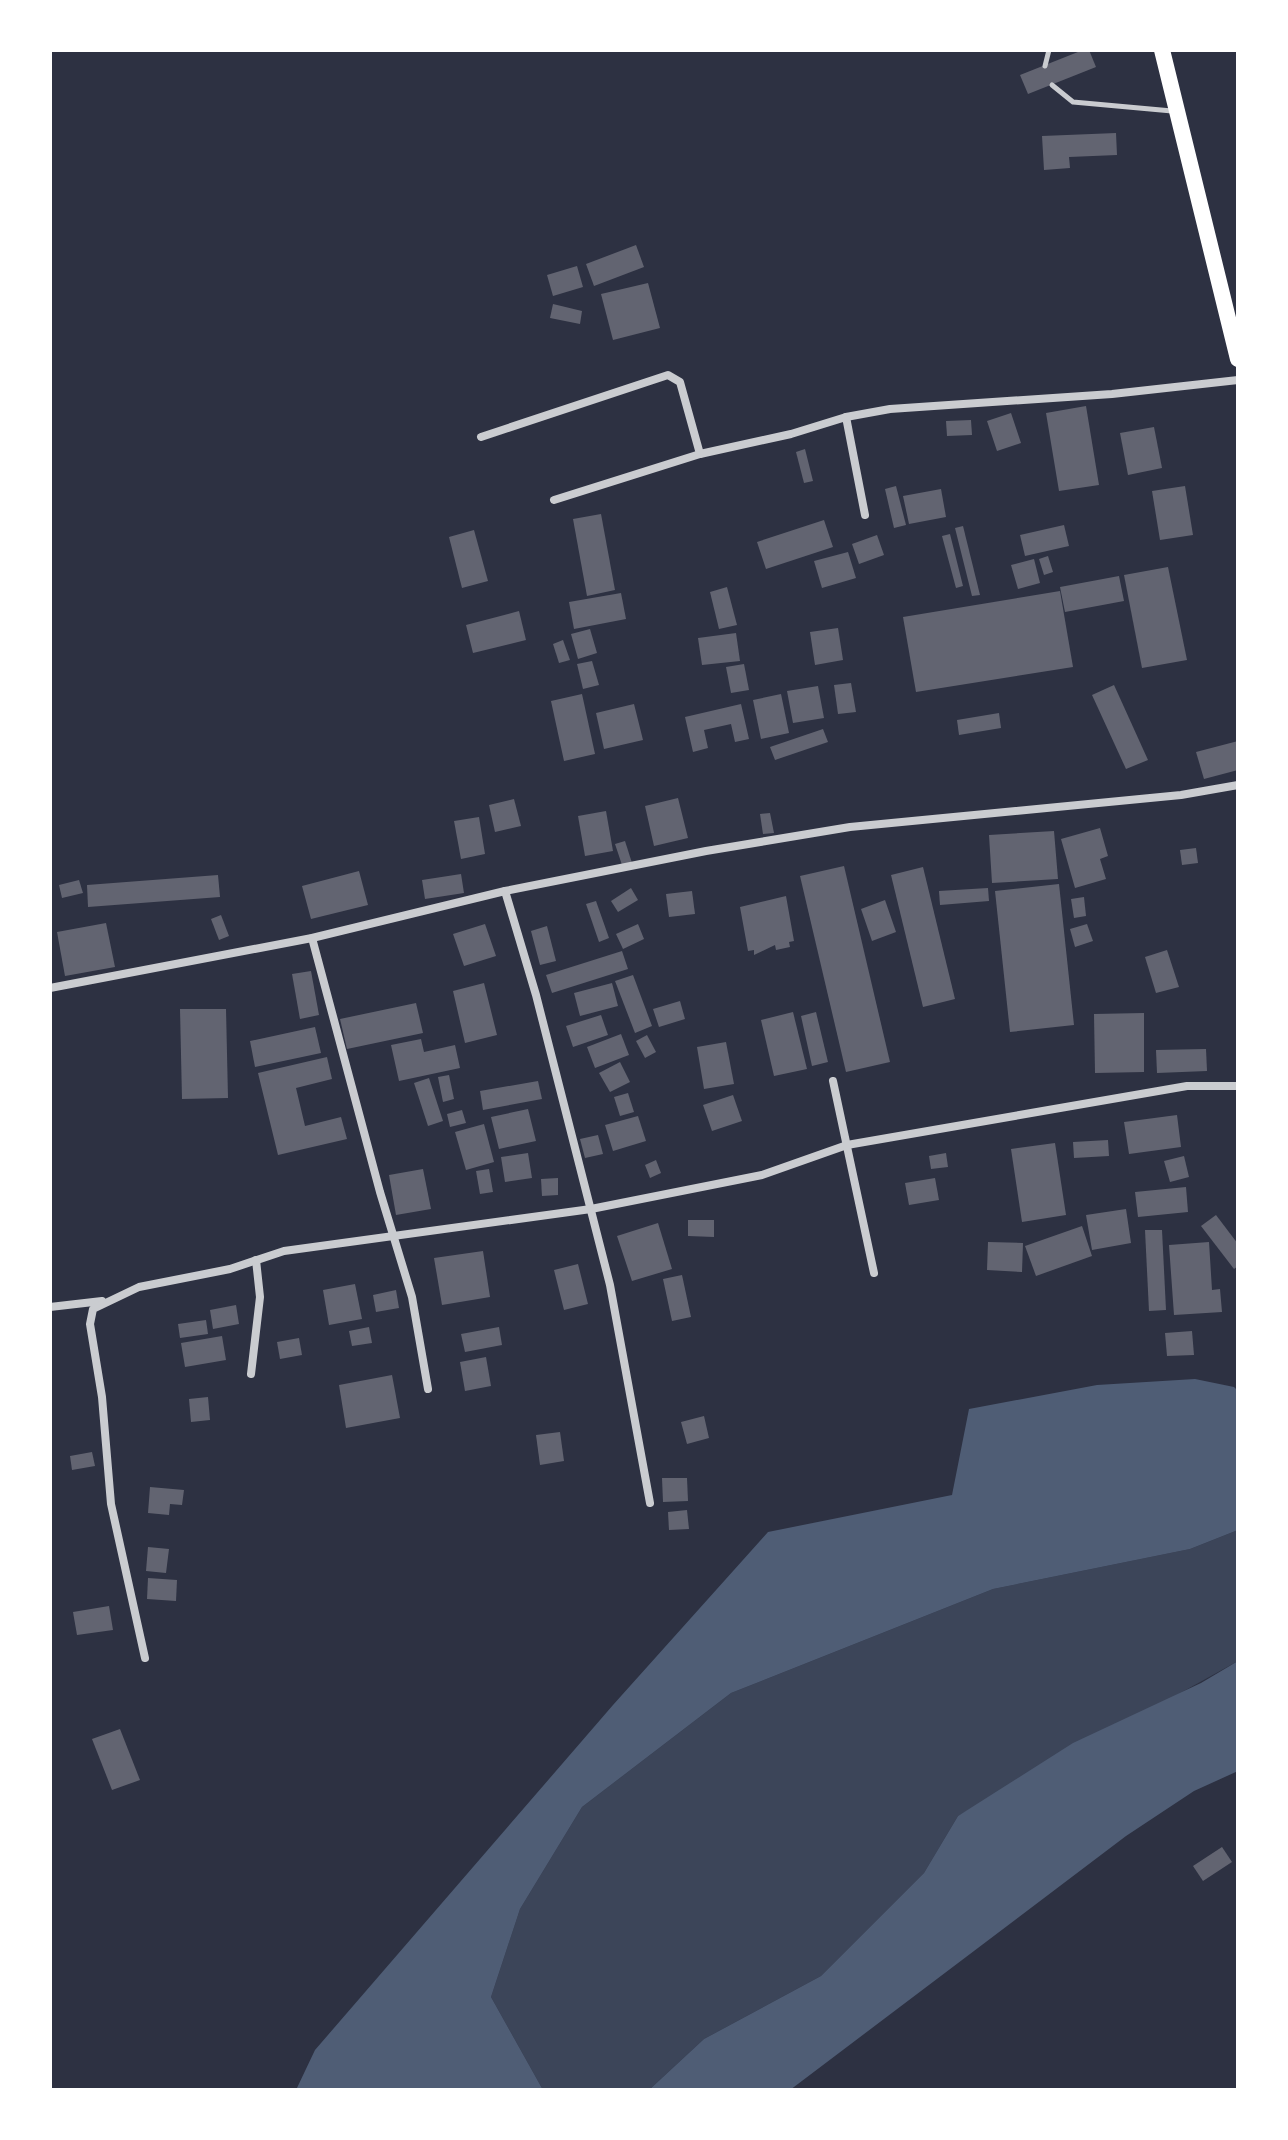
<svg xmlns="http://www.w3.org/2000/svg" width="1288" height="2140" font-family="'Exo 2',sans-serif">
<style>
.green{fill:#3c4559}
.water{fill:#4f5d75}
.building{fill:#626471}
.lines{fill:none;stroke-linecap:round;stroke-linejoin:round}
.service{stroke:#caccd0;stroke-width:5}
.minor{stroke:#caccd0;stroke-width:8}
.trunk{stroke:#fff;stroke-width:16}
</style>
<rect width="100%" height="100%" fill="#2d3142"/>
<polygon class="green" points="1238,1530 1238,1661 958,1816 924,1873 821,1976 704,2039 649,2090 543,2090 491,1997 520,1909 582,1807 731,1693 993,1589 1190,1549"/>
<g class="water">
<polygon points="1195,1379 1234,1387 1238,1391 1238,1530 1190,1549 993,1589 731,1693 582,1807 520,1909 491,1997 543,2090 296,2090 315,2050 613,1705 768,1532 952,1495 969,1409 1097,1385"/>
<polygon points="1238,1661 1238,1771 1194,1791 1126,1836 790,2090 649,2090 704,2039 821,1976 924,1873 958,1816 1073,1743 1201,1683"/>
</g>
<g class="building">
<polygon points="1083,50 1089,50 1096,67 1028,94 1020,75"/>
<polygon points="1116,133 1117,155 1069,157 1070,168 1044,170 1042,136"/>
<polygon points="636,245 644,267 594,286 586,264"/>
<polygon points="577,266 583,287 553,296 547,275"/>
<polygon points="648,283 660,328 613,340 601,294"/>
<polygon points="553,304 582,311 580,324 550,318"/>
<polygon points="1086,406 1099,485 1059,491 1046,413"/>
<polygon points="1011,413 1021,443 997,451 987,421"/>
<polygon points="971,420 972,435 947,436 946,421"/>
<polygon points="1154,427 1162,468 1128,475 1120,433"/>
<polygon points="805,449 813,481 804,483 796,452"/>
<polygon points="896,486 906,525 894,528 885,489"/>
<polygon points="1185,486 1193,535 1160,540 1152,491"/>
<polygon points="941,489 946,517 909,524 903,496"/>
<polygon points="601,514 615,590 587,596 573,519"/>
<polygon points="824,520 833,547 766,569 757,542"/>
<polygon points="1064,525 1069,546 1025,556 1020,535"/>
<polygon points="963,526 980,595 972,596 955,528"/>
<polygon points="474,530 488,581 462,588 449,537"/>
<polygon points="950,534 963,586 956,588 942,536"/>
<polygon points="877,535 884,555 859,564 852,544"/>
<polygon points="848,552 856,578 822,588 814,561"/>
<polygon points="1048,556 1053,572 1044,575 1039,559"/>
<polygon points="1034,559 1040,583 1018,589 1011,565"/>
<polygon points="1168,567 1187,660 1142,668 1124,575"/>
<polygon points="1119,576 1124,601 1065,612 1060,587"/>
<polygon points="727,587 737,625 719,629 710,592"/>
<polygon points="1060,591 1073,667 916,692 903,617"/>
<polygon points="621,593 626,619 574,629 569,602"/>
<polygon points="519,611 526,640 473,653 466,625"/>
<polygon points="838,628 843,660 815,665 810,632"/>
<polygon points="590,629 597,653 578,659 571,634"/>
<polygon points="736,633 740,661 702,665 698,638"/>
<polygon points="563,640 570,660 559,663 553,644"/>
<polygon points="592,661 599,685 583,689 577,664"/>
<polygon points="744,664 749,690 731,693 726,667"/>
<polygon points="851,683 856,712 838,714 834,685"/>
<polygon points="1114,685 1148,760 1126,769 1092,695"/>
<polygon points="818,686 824,718 793,723 787,691"/>
<polygon points="582,694 595,754 564,761 551,701"/>
<polygon points="781,694 789,733 761,739 753,700"/>
<polygon points="634,704 643,740 604,749 596,713"/>
<polygon points="741,704 749,739 735,742 731,724 704,730 708,748 693,752 685,717"/>
<polygon points="999,713 1001,728 959,735 957,720"/>
<polygon points="823,729 828,742 775,760 770,747"/>
<polygon points="1238,741 1238,770 1204,779 1196,752"/>
<polygon points="678,798 688,838 654,846 645,806"/>
<polygon points="514,799 521,826 495,832 489,805"/>
<polygon points="606,811 613,851 585,856 578,816"/>
<polygon points="770,813 774,833 763,834 760,814"/>
<polygon points="479,817 485,854 461,859 454,821"/>
<polygon points="1100,828 1108,856 1100,859 1106,879 1075,888 1061,839"/>
<polygon points="1054,831 1058,879 992,883 989,835"/>
<polygon points="625,841 632,863 622,865 615,844"/>
<polygon points="1196,848 1198,863 1182,865 1180,850"/>
<polygon points="844,866 890,1062 846,1072 800,876"/>
<polygon points="923,867 955,999 923,1007 891,875"/>
<polygon points="359,871 368,905 311,919 302,886"/>
<polygon points="461,874 464,893 425,899 422,880"/>
<polygon points="218,875 220,897 88,907 87,885"/>
<polygon points="79,880 83,893 62,898 59,885"/>
<polygon points="1059,884 1074,1025 1010,1032 995,891"/>
<polygon points="631,888 638,900 618,912 611,901"/>
<polygon points="988,888 989,901 940,905 939,891"/>
<polygon points="692,891 695,914 669,917 666,894"/>
<polygon points="786,896 794,941 789,942 790,947 776,950 775,945 754,955 754,950 748,951 740,907"/>
<polygon points="1084,897 1086,916 1074,918 1071,899"/>
<polygon points="885,900 896,932 872,941 861,909"/>
<polygon points="596,901 609,938 599,942 586,904"/>
<polygon points="221,915 229,936 219,940 211,919"/>
<polygon points="106,923 115,967 65,976 57,932"/>
<polygon points="485,924 496,956 464,966 453,934"/>
<polygon points="638,924 644,939 623,949 616,934"/>
<polygon points="1087,924 1093,941 1075,947 1070,929"/>
<polygon points="547,926 556,961 540,965 531,931"/>
<polygon points="1167,950 1179,987 1156,993 1145,957"/>
<polygon points="622,951 628,969 552,993 546,975"/>
<polygon points="311,971 319,1015 300,1019 292,974"/>
<polygon points="633,975 652,1026 635,1033 615,981"/>
<polygon points="484,983 497,1035 465,1043 453,991"/>
<polygon points="612,983 618,1006 580,1016 574,993"/>
<polygon points="680,1001 685,1019 659,1027 653,1009"/>
<polygon points="416,1003 423,1033 347,1049 340,1019"/>
<polygon points="180,1009 226,1009 228,1098 182,1099"/>
<polygon points="793,1012 807,1069 774,1076 761,1020"/>
<polygon points="816,1012 828,1062 812,1066 801,1016"/>
<polygon points="1144,1013 1144,1072 1095,1073 1094,1014"/>
<polygon points="601,1015 608,1035 573,1047 566,1026"/>
<polygon points="315,1027 321,1053 255,1067 250,1041"/>
<polygon points="621,1034 629,1055 595,1068 587,1047"/>
<polygon points="647,1035 656,1052 645,1058 636,1041"/>
<polygon points="421,1039 424,1052 455,1045 460,1068 399,1081 391,1045"/>
<polygon points="726,1042 734,1084 704,1089 697,1047"/>
<polygon points="1206,1049 1207,1071 1157,1073 1156,1050"/>
<polygon points="327,1057 332,1079 296,1088 305,1126 341,1117 347,1139 278,1155 258,1073"/>
<polygon points="620,1062 630,1082 610,1092 599,1073"/>
<polygon points="449,1075 454,1099 443,1102 438,1077"/>
<polygon points="429,1078 443,1121 428,1126 414,1083"/>
<polygon points="538,1081 542,1099 483,1110 480,1091"/>
<polygon points="628,1093 634,1112 620,1116 614,1097"/>
<polygon points="733,1095 742,1121 712,1131 703,1105"/>
<polygon points="528,1109 536,1141 499,1149 491,1117"/>
<polygon points="462,1110 466,1123 450,1127 447,1114"/>
<polygon points="1177,1115 1181,1147 1129,1154 1124,1122"/>
<polygon points="638,1116 646,1141 613,1151 605,1125"/>
<polygon points="484,1124 494,1162 466,1170 455,1132"/>
<polygon points="598,1135 603,1154 585,1158 580,1139"/>
<polygon points="1108,1140 1109,1156 1074,1158 1073,1142"/>
<polygon points="1055,1143 1066,1215 1022,1222 1011,1149"/>
<polygon points="528,1153 532,1178 505,1182 501,1157"/>
<polygon points="946,1153 948,1167 931,1169 929,1156"/>
<polygon points="1184,1156 1189,1177 1170,1182 1164,1161"/>
<polygon points="656,1160 661,1173 650,1178 645,1165"/>
<polygon points="423,1169 431,1209 396,1215 389,1175"/>
<polygon points="489,1169 493,1192 480,1194 476,1171"/>
<polygon points="558,1178 558,1195 542,1196 541,1179"/>
<polygon points="935,1178 939,1200 909,1205 905,1183"/>
<polygon points="1186,1187 1188,1212 1138,1217 1135,1192"/>
<polygon points="1126,1209 1131,1243 1092,1250 1086,1215"/>
<polygon points="1216,1215 1238,1244 1238,1266 1234,1269 1201,1226"/>
<polygon points="688,1220 714,1220 714,1237 688,1236"/>
<polygon points="658,1223 672,1269 632,1281 617,1236"/>
<polygon points="1082,1226 1092,1256 1036,1276 1025,1246"/>
<polygon points="1145,1230 1162,1230 1166,1310 1149,1311"/>
<polygon points="988,1242 1023,1243 1022,1272 987,1270"/>
<polygon points="1209,1242 1212,1290 1220,1289 1222,1312 1174,1315 1169,1245"/>
<polygon points="483,1251 490,1297 442,1305 434,1258"/>
<polygon points="578,1264 588,1304 564,1310 554,1270"/>
<polygon points="682,1275 691,1317 672,1321 663,1279"/>
<polygon points="355,1284 362,1319 329,1325 323,1290"/>
<polygon points="396,1290 399,1308 376,1312 373,1295"/>
<polygon points="236,1305 239,1324 213,1329 210,1310"/>
<polygon points="206,1320 208,1334 180,1338 178,1324"/>
<polygon points="369,1327 372,1343 352,1346 349,1331"/>
<polygon points="499,1327 502,1345 465,1352 461,1334"/>
<polygon points="1192,1331 1194,1355 1167,1356 1165,1333"/>
<polygon points="222,1336 226,1360 185,1367 181,1343"/>
<polygon points="299,1338 302,1355 280,1359 277,1342"/>
<polygon points="486,1357 491,1386 465,1391 460,1362"/>
<polygon points="392,1375 400,1418 346,1428 339,1385"/>
<polygon points="208,1397 210,1420 191,1422 189,1399"/>
<polygon points="704,1416 709,1438 687,1444 681,1422"/>
<polygon points="560,1432 564,1461 540,1465 536,1435"/>
<polygon points="92,1452 95,1466 72,1470 70,1456"/>
<polygon points="662,1478 687,1478 688,1501 663,1502"/>
<polygon points="150,1487 184,1490 182,1505 170,1504 169,1515 148,1513"/>
<polygon points="687,1510 689,1529 669,1530 668,1512"/>
<polygon points="148,1547 169,1549 166,1573 146,1571"/>
<polygon points="148,1578 177,1580 176,1601 147,1599"/>
<polygon points="109,1606 113,1630 77,1635 73,1612"/>
<polygon points="120,1729 140,1780 112,1790 92,1739"/>
<polygon points="1222,1847 1232,1862 1203,1881 1193,1866"/>
</g>
<g class="lines">
<g class="service">
<polyline points="1045,66 1049,50"/>
<polyline points="1052,85 1073,102 1172,111"/>
</g>
<g class="minor">
<polyline points="846,417 865,515"/>
<polyline points="481,437 668,375 680,382 700,454"/>
<polyline points="554,500 700,454 791,434 846,417 890,409 1112,394 1238,380"/>
<polyline points="505,891 536,995 610,1285 650,1503"/>
<polyline points="312,938 380,1192 412,1297 428,1389"/>
<polyline points="50,988 312,938 505,891 706,851 850,827 1181,795 1238,785"/>
<polyline points="833,1081 874,1273"/>
<polyline points="50,1307 102,1301"/>
<polyline points="251,1374 260,1297 256,1260"/>
<polyline points="145,1658 111,1504 102,1397 90,1324 93,1309 139,1287 230,1269 284,1251 591,1209 762,1175 847,1145 1187,1086 1238,1086"/>
</g>
<polyline class="trunk" points="1162,50 1238,359"/>
</g>
<rect width="1288" height="2140" fill="none" stroke="#ffffff" stroke-width="104"/>
</svg>
